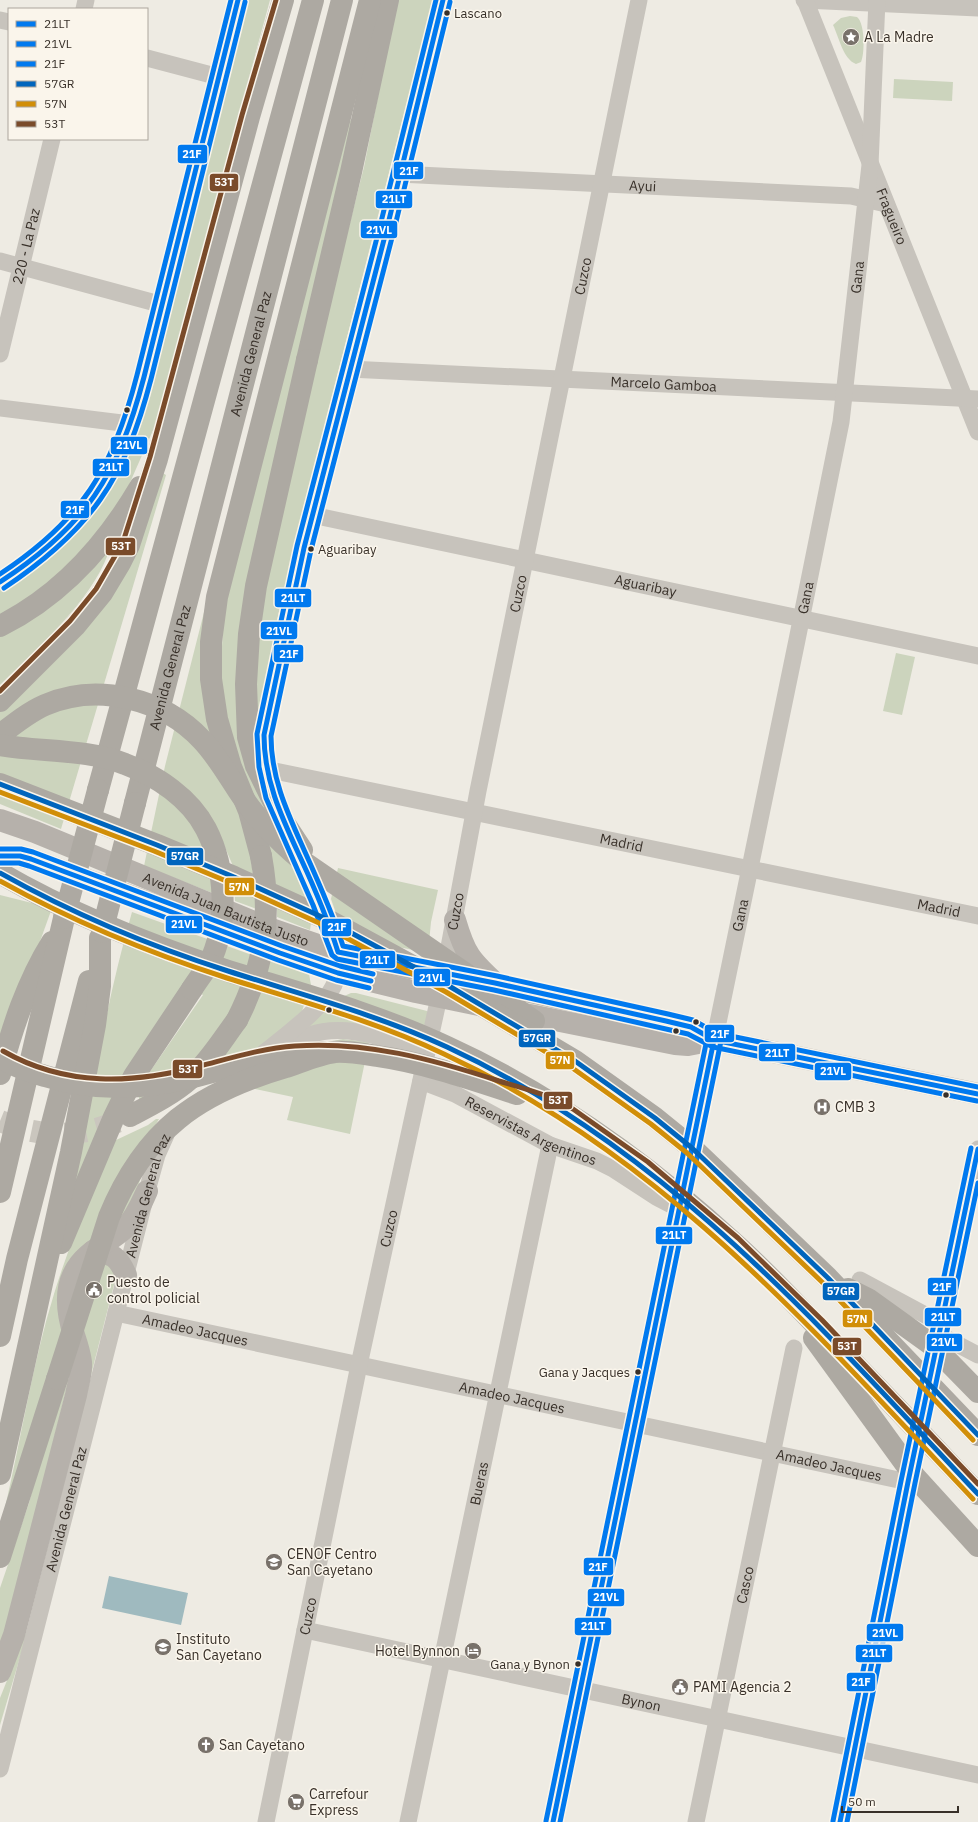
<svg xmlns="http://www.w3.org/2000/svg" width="978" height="1822" font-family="'IBM Plex Sans',sans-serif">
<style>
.green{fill:#ccd4bd}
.water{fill:#9fbabf}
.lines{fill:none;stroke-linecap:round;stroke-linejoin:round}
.minor-tunnel{stroke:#cac6be;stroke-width:17;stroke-dasharray:17 8;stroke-linecap:butt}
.highway-tunnel{stroke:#cac6be;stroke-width:22;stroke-dasharray:22 11;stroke-linecap:butt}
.minor{stroke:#c7c3bc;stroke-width:17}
.major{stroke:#b6b1ab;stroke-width:22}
.highway{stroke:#ada9a2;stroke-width:22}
.highway-bridge{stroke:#ada9a2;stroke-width:22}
.bus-1-casing{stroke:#faf5eb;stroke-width:8}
.bus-2-casing{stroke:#faf5eb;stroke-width:8}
.bus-3-casing{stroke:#faf5eb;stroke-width:8}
.bus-4-casing{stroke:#faf5eb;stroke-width:8}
.bus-5-casing{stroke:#faf5eb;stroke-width:8}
.bus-6-casing{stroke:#faf5eb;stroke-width:8}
.bus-1{stroke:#0079ef;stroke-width:5}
.bus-2{stroke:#0079ef;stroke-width:5}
.bus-3{stroke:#0079ef;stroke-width:5}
.bus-4{stroke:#0065bd;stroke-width:5}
.bus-5{stroke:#d18e08;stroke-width:5}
.bus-6{stroke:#7a4b2a;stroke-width:5}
.bus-dot{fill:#383029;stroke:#faf5eb;stroke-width:1.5}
.labels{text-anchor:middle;stroke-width:3;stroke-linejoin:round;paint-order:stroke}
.bus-label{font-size:13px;fill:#383029;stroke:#faf5eb;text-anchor:start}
.poi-label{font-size:14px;fill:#383029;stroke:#faf5eb;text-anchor:start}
.street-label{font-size:14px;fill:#383029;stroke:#faf5eb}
.line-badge{stroke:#faf5eb;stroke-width:1.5}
.badge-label{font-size:11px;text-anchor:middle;font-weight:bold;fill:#fff}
</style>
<rect width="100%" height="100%" fill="#eeebe3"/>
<g class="green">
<polygon points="243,0 270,0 154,428 121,503 73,564 0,619 0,588 35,565 79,530 104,497 136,438 168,299"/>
<polygon points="397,0 433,0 301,518 273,637 271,667 263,708 255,710 301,885 312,917 310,930 277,917 277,901 231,735 220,684 224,608 347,120 353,121 343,250 364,167"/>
<path d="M850,16L857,17C865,23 865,54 861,62L856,64C843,59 839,37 833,25L841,18Z"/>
<polygon points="894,79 953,82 952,101 893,98"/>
<polygon points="161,472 166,475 61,829 0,804 0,710 50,664"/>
<path d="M103,552L108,554C91,601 36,650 0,685V632Z"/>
<polygon points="217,561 204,628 248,834 257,909 235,901 233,866 215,824 199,833 215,894 144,866 165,766"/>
<polygon points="896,653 915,657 902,715 883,711"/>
<polygon points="338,868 438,890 431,922 428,953 344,936 331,899"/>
<polygon points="0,895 52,908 0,1053"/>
<path d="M132,912L252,955L231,1013L197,1062L140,1101L138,1095L149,1073L203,995L187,984L75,1192L76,1178C92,1089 107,999 132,912Z"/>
<polygon points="269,960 309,974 311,985 302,1011 265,1045 216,1067"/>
<polygon points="351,993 356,993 427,1011 428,1012 426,1023 420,1032 299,1030 333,1001"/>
<polygon points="343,1039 369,1042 350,1134 287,1120 293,1097 251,1088 321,1043"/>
<path d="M156,1119H159L155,1126L135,1198L65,1323L4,1512C21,1440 32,1365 54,1294C70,1241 93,1191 114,1141L148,1125Z"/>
<polygon points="98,1257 117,1273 91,1375 78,1326"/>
<polygon points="70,1375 0,1653 0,1588 29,1503 42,1453"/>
<polygon points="31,1620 0,1725 0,1698"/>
</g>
<polygon class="water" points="109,1576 188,1593 181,1625 102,1608"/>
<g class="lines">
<polyline class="minor-tunnel" points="908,1479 938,1342"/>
<path class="highway-tunnel" d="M0,1121C44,1139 81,1138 124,1119"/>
<g class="minor">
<polyline points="804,0 978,8"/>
<path id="s1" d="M805,0L978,432"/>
<polyline points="84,9 86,0"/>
<polyline points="0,20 9,22"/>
<polyline points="147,58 219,77"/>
<path id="s2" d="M399,174L851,196L886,204"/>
<polyline points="0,261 163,305"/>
<path id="s3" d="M0,354L52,139"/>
<path id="s4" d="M349,369L978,399"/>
<polyline points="0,408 130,424"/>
<path id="s5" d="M312,515L978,656"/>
<path d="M0,582C45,554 88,515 113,467C136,422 145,370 158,322C187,215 212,107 238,0"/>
<path id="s6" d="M265,769L978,916"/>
<polyline points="266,771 263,753 264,735 304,548 387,228 443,0"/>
<path d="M276,1051C287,1045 298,1039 310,1035C347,1022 391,1041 428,1050"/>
<path d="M255,1060C277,1042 323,1009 334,985C349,951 315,891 301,859"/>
<path id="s7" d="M421,1081L455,1094L550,1145L597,1161L613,1169L656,1197L679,1209"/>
<polyline points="860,1280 942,1324"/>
<path id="s8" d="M116,1313L908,1482L840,1822"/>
<polyline points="940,1335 978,1355"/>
<polyline points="938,1342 978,1149"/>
<path id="s9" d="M305,1630L978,1775"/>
<path id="s10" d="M0,1769L147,1191L157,1155L166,1135"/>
<path id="s11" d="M266,1822L359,1365L444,974L478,791L639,0"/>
<path id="s12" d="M408,1822L550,1145"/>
<path id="s13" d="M553,1822L797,640L841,422L870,165L877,0"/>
<path id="s14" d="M696,1822L794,1348"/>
</g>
<g class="major">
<path id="s15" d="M0,820L35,832L271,929L338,952L410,968"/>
<polyline points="0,856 20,856 31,859 338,973 416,992 479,1005"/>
<path d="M455,920C465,954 470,960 495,983"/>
<polyline points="470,979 666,1021 691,1027 714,1040 978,1094"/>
<polyline points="515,1012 675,1044 688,1045 714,1040"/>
<path d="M93,1251C113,1254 118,1256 126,1275"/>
<path d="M0,1672L14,1635L76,1395C78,1384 82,1373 81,1362C80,1353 77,1344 74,1335C68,1316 64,1292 74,1273C85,1250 109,1244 126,1227C136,1217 141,1204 147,1191"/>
</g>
<g class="highway">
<polyline points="307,360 351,172 388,0"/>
<path d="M0,626C60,596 106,545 140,487"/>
<polyline points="0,701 75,626 102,593 120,563 129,545 157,459 249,117 283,0"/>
<polyline points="98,790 313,0"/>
<path id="s16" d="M135,803L342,0"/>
<polyline points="261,856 249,811 231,767 217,719 211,679 211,642 217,597 370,0"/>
<polyline points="264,1058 293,1053 322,1052"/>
<path d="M0,1074C12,1028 27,982 52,942"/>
<path d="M130,1116C151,1105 173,1094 191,1078C209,1062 223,1039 237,1020"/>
<polyline points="0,1192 64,918"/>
<polyline points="61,1243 114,1117 134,1076 192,989"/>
<polyline points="0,1336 17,1259 89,981"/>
<polyline points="0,1474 71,1152 95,1025 100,986 100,938"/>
<polyline points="0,1557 57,1379"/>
</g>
<g class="highway-bridge">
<path d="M0,735C14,724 29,712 45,705C98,682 164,699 202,740C223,762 235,790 255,814C270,832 287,848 305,863L534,1021"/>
<path d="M0,745C40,752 88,749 125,764C157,776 190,798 206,829C226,868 229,923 209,964C204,972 197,981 192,989"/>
<polyline points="0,784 157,845 234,877 322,917 449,986 575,1061 655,1118 692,1148 828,1278 978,1435"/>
<polyline points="302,850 283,821 256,766 248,737 246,684 249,634 256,586 307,360"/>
<path d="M0,873C72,915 149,945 228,971C302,994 377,1014 447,1047C552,1095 649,1165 734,1243C762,1268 788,1296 814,1323C870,1379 924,1437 978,1494"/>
<polyline points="64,918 98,790"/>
<polyline points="102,932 135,803"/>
<path d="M237,1020C265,965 272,916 261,856"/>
<path d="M0,1057C13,1066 30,1072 45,1076C126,1101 186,1079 264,1058"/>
<polyline points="848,1289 868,1299 932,1345 978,1392"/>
<polyline points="814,1338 915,1477 978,1546"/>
<path d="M57,1379L109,1217C145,1130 197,1093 286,1067C301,1062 319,1054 335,1052C348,1051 364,1054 377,1056C425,1063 471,1079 517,1094"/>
</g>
<defs>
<g id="bus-1">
<path d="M443,0L387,228L304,548L264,735C264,781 282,818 301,859C315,889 328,920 338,952L495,983L666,1021L691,1027L714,1040L978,1094"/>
<path d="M0,582C86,526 118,476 144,377L238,0"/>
<polyline points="0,856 20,856 31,859 280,953 338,973 371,981"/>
<polyline points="553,1822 714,1040"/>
<polyline points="840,1822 908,1482 978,1149"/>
</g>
<g id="bus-2">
<polyline points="436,0 380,226 297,546 257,734 259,767 266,798 313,905 332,955 337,959 494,990 688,1034 713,1047 977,1101"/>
<path d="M4,588C91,530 125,479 151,379L245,2"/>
<polyline points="0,863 19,863 29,866 278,960 336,980 369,988"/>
<polyline points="560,1822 721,1041"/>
<polyline points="847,1822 915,1483 978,1183"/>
</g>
<g id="bus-3">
<path d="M450,2L394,230L311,550L271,736C271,779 288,814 305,852C319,883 333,914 343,946L497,976L668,1014L693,1020L716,1033L978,1087"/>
<path d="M0,574C82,520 113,469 137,375L231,0"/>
<polyline points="0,849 21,849 33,852 282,946 340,966 373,974"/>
<polyline points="546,1821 707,1039"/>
<polyline points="833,1821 901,1481 971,1148"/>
</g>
<g id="bus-4">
<polyline points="0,784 157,845 234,877 322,917 449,986 575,1061 655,1118 692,1148 828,1278 978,1435"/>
<path d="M0,873C73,914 149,946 228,971C302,995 376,1014 447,1047C665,1148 816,1322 978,1494"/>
</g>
<g id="bus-5">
<polyline points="0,792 154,851 231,883 319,923 446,992 571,1067 651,1124 687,1153 823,1283 973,1440"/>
<path d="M0,881C72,921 149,953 227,978C300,1001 375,1021 444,1054C662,1155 811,1328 973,1499"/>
</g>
<g id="bus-6">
<polyline points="0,691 70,621 96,589 123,542 150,457 242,115 276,0"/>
<path d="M3,1051C66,1087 133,1084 200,1066C231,1058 263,1048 295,1046C366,1041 432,1059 499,1081C519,1087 538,1092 557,1100L573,1109L648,1162L738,1238L822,1320L978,1484"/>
</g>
</defs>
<use href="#bus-1" class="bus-1-casing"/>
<use href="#bus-2" class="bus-2-casing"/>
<use href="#bus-3" class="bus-3-casing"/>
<use href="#bus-4" class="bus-4-casing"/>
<use href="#bus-5" class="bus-5-casing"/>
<use href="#bus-6" class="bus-6-casing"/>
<use href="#bus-1" class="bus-1"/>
<use href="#bus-2" class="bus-2"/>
<use href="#bus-3" class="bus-3"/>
<use href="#bus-4" class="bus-4"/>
<use href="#bus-5" class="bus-5"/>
<use href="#bus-6" class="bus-6"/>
</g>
<defs>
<symbol id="sight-disc" viewBox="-11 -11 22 22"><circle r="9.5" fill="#78716a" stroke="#faf5eb"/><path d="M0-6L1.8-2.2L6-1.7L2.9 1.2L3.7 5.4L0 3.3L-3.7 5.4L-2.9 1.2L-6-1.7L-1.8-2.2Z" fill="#fff"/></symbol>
<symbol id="hospital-disc" viewBox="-11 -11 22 22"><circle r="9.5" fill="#78716a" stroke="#faf5eb"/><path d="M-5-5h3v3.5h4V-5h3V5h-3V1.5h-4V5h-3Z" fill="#fff"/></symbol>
<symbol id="civic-disc" viewBox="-11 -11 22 22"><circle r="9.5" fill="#78716a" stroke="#faf5eb"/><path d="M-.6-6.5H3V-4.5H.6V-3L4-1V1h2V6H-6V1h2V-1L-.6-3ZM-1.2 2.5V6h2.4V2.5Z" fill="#fff"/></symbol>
<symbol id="school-disc" viewBox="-11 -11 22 22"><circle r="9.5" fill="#78716a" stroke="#faf5eb"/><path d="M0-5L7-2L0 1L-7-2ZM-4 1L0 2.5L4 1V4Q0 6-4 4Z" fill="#fff"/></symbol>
<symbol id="hotel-disc" viewBox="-11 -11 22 22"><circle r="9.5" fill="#78716a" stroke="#faf5eb"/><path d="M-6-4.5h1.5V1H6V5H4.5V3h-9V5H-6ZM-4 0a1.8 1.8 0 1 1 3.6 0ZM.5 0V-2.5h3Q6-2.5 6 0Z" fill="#fff"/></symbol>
<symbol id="church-disc" viewBox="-11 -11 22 22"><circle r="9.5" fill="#78716a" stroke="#faf5eb"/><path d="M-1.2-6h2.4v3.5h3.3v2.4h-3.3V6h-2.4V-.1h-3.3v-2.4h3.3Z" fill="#fff"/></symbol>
<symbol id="supermarket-disc" viewBox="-11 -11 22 22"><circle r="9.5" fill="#78716a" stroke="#faf5eb"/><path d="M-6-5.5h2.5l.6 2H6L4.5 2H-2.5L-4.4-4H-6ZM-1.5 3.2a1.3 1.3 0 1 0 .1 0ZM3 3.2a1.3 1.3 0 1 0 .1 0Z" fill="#fff"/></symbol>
</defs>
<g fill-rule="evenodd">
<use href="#sight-disc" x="841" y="27" width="20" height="20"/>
<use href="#hospital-disc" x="812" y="1097" width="20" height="20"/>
<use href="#civic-disc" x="84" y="1280" width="20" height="20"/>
<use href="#school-disc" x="264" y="1552" width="20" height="20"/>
<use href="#school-disc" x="153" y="1637" width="20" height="20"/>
<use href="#hotel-disc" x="463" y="1641" width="20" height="20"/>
<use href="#civic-disc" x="670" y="1677" width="20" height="20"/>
<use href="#church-disc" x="196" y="1735" width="20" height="20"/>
<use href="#supermarket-disc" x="286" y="1792" width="20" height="20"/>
</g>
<g class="bus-dot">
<circle cx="447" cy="13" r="3.5"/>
<circle cx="127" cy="410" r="3.5"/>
<circle cx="311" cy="549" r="3.5"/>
<circle cx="329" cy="1010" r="3.5"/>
<circle cx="696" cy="1022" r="3.5"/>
<circle cx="676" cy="1031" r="3.5"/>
<circle cx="946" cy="1095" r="3.5"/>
<circle cx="638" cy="1372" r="3.5"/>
<circle cx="578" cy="1664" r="3.5"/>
</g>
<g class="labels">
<g class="bus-label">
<text x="454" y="18">Lascano</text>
<text x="318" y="554">Aguaribay</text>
<text x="630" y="1377" text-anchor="end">Gana y Jacques</text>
<text x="570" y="1669" text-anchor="end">Gana y Bynon</text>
</g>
<g class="poi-label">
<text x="864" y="42">A La Madre</text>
<text x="835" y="1112">CMB 3</text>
<text x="107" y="1287">Puesto de<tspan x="107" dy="16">control policial</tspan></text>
<text x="287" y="1559">CENOF Centro<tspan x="287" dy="16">San Cayetano</tspan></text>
<text x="176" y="1644">Instituto<tspan x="176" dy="16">San Cayetano</tspan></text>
<text x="460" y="1656" text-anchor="end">Hotel Bynnon</text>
<text x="693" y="1692">PAMI Agencia 2</text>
<text x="219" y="1750">San Cayetano</text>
<text x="309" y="1799">Carrefour<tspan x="309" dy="16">Express</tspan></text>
</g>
<g class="street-label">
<text dy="5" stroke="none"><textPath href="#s2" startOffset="244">Ayui</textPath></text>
<text dy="5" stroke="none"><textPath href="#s1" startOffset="233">Fragueiro</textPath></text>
<text dy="5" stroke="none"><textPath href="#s3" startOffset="111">220 - La Paz</textPath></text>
<text dy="5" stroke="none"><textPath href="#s11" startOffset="1578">Cuzco</textPath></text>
<text dy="5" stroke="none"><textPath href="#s13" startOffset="1575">Gana</textPath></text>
<text dy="5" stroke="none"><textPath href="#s16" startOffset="464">Avenida General Paz</textPath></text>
<text dy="5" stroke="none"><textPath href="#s4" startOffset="315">Marcelo Gamboa</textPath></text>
<text dy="5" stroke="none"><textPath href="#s5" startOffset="341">Aguaribay</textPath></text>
<text dy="5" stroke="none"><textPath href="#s11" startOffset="1254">Cuzco</textPath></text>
<text dy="5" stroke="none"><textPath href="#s13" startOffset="1250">Gana</textPath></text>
<text dy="5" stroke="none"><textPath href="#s16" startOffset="140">Avenida General Paz</textPath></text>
<text dy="5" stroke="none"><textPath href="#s6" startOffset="364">Madrid</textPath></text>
<text dy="5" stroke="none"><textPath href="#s6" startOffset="688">Madrid</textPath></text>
<text dy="5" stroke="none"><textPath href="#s15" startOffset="243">Avenida Juan Bautista Justo</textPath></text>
<text dy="5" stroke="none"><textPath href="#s11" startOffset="930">Cuzco</textPath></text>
<text dy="5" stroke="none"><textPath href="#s13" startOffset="926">Gana</textPath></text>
<text dy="5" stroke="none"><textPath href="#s7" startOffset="121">Reservistas Argentinos</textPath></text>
<text dy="5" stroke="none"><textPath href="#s10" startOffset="592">Avenida General Paz</textPath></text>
<text dy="5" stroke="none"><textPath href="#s11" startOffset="606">Cuzco</textPath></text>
<text dy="5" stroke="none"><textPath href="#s8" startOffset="81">Amadeo Jacques</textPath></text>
<text dy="5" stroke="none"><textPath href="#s8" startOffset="405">Amadeo Jacques</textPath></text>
<text dy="5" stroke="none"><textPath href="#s8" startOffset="729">Amadeo Jacques</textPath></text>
<text dy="5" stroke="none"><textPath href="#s12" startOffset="346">Bueras</textPath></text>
<text dy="5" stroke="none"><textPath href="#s10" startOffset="268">Avenida General Paz</textPath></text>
<text dy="5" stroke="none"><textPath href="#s14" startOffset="242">Casco</textPath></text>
<text dy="5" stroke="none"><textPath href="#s11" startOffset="210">Cuzco</textPath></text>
<text dy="5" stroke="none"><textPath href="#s9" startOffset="344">Bynon</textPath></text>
</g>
</g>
<g class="line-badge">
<rect x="177" y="144" width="31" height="20" rx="4" fill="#0079ef"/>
<rect x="393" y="161" width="31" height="19" rx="4" fill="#0079ef"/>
<rect x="209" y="173" width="30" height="19" rx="4" fill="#7a4b2a"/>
<rect x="375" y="190" width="38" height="19" rx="4" fill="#0079ef"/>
<rect x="360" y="220" width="38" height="19" rx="4" fill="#0079ef"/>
<rect x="110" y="436" width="38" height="19" rx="4" fill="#0079ef"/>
<rect x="92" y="458" width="38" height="19" rx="4" fill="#0079ef"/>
<rect x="60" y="500" width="30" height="19" rx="4" fill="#0079ef"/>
<rect x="105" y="537" width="31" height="19" rx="4" fill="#7a4b2a"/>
<rect x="274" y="588" width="38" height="20" rx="4" fill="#0079ef"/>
<rect x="260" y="621" width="38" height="19" rx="4" fill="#0079ef"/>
<rect x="273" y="644" width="31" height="19" rx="4" fill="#0079ef"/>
<rect x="166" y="847" width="38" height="19" rx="4" fill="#0065bd"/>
<rect x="224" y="877" width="31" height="19" rx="4" fill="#d18e08"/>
<rect x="165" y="915" width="38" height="19" rx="4" fill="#0079ef"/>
<rect x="321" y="918" width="31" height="19" rx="4" fill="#0079ef"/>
<rect x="359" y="950" width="37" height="19" rx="4" fill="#0079ef"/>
<rect x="413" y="968" width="38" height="19" rx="4" fill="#0079ef"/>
<rect x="704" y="1024" width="31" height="19" rx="4" fill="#0079ef"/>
<rect x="518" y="1029" width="38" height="19" rx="4" fill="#0065bd"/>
<rect x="758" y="1043" width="38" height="19" rx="4" fill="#0079ef"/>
<rect x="545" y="1051" width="30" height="19" rx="4" fill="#d18e08"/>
<rect x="172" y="1059" width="31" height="20" rx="4" fill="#7a4b2a"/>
<rect x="814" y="1062" width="38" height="19" rx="4" fill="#0079ef"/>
<rect x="543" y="1091" width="30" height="19" rx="4" fill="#7a4b2a"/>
<rect x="655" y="1226" width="38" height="19" rx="4" fill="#0079ef"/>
<rect x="927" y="1277" width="30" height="19" rx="4" fill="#0079ef"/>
<rect x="822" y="1282" width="38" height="19" rx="4" fill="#0065bd"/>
<rect x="924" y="1307" width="38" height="20" rx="4" fill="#0079ef"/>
<rect x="842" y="1309" width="31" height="19" rx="4" fill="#d18e08"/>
<rect x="926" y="1333" width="37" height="19" rx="4" fill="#0079ef"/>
<rect x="832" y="1337" width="30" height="19" rx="4" fill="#7a4b2a"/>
<rect x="583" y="1557" width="31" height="19" rx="4" fill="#0079ef"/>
<rect x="587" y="1588" width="38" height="19" rx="4" fill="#0079ef"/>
<rect x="574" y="1617" width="38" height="19" rx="4" fill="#0079ef"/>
<rect x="866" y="1623" width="38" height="19" rx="4" fill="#0079ef"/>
<rect x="855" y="1644" width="38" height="19" rx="4" fill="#0079ef"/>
<rect x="846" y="1672" width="30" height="20" rx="4" fill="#0079ef"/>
</g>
<g class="badge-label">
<text x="192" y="158">21F</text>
<text x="409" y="175">21F</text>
<text x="224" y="186">53T</text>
<text x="394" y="203">21LT</text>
<text x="379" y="234">21VL</text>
<text x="129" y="449">21VL</text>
<text x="111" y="471">21LT</text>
<text x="75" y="514">21F</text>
<text x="121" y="550">53T</text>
<text x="293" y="602">21LT</text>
<text x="279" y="635">21VL</text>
<text x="289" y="658">21F</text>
<text x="185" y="860">57GR</text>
<text x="239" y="891">57N</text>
<text x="184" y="928">21VL</text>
<text x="337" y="931">21F</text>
<text x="377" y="964">21LT</text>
<text x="432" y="982">21VL</text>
<text x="720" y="1038">21F</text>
<text x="537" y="1042">57GR</text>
<text x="777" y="1057">21LT</text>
<text x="560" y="1064">57N</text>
<text x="188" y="1073">53T</text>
<text x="833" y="1075">21VL</text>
<text x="558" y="1104">53T</text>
<text x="674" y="1239">21LT</text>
<text x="942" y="1291">21F</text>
<text x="841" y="1295">57GR</text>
<text x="943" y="1321">21LT</text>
<text x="857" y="1323">57N</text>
<text x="944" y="1346">21VL</text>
<text x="847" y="1350">53T</text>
<text x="598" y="1571">21F</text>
<text x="606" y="1601">21VL</text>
<text x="593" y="1630">21LT</text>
<text x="885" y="1637">21VL</text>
<text x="874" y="1657">21LT</text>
<text x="861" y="1686">21F</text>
</g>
<rect x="8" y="8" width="140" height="132" fill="#faf5eb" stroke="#aca69d"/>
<rect x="16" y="21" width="20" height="6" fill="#0079ef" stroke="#aca69d"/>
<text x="44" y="28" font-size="12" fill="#383029">21LT</text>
<rect x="16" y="41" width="20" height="6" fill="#0079ef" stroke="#aca69d"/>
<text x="44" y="48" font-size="12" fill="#383029">21VL</text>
<rect x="16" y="61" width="20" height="6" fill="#0079ef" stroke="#aca69d"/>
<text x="44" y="68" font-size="12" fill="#383029">21F</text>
<rect x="16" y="81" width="20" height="6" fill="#0065bd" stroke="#aca69d"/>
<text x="44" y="88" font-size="12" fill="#383029">57GR</text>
<rect x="16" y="101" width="20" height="6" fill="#d18e08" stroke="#aca69d"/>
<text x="44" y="108" font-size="12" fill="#383029">57N</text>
<rect x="16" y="121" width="20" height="6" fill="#7a4b2a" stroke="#aca69d"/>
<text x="44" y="128" font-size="12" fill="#383029">53T</text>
<path d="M842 1806v6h116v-6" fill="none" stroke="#383029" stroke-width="2"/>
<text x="848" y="1806" font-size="12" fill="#383029" stroke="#faf5eb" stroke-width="3" paint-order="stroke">50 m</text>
</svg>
